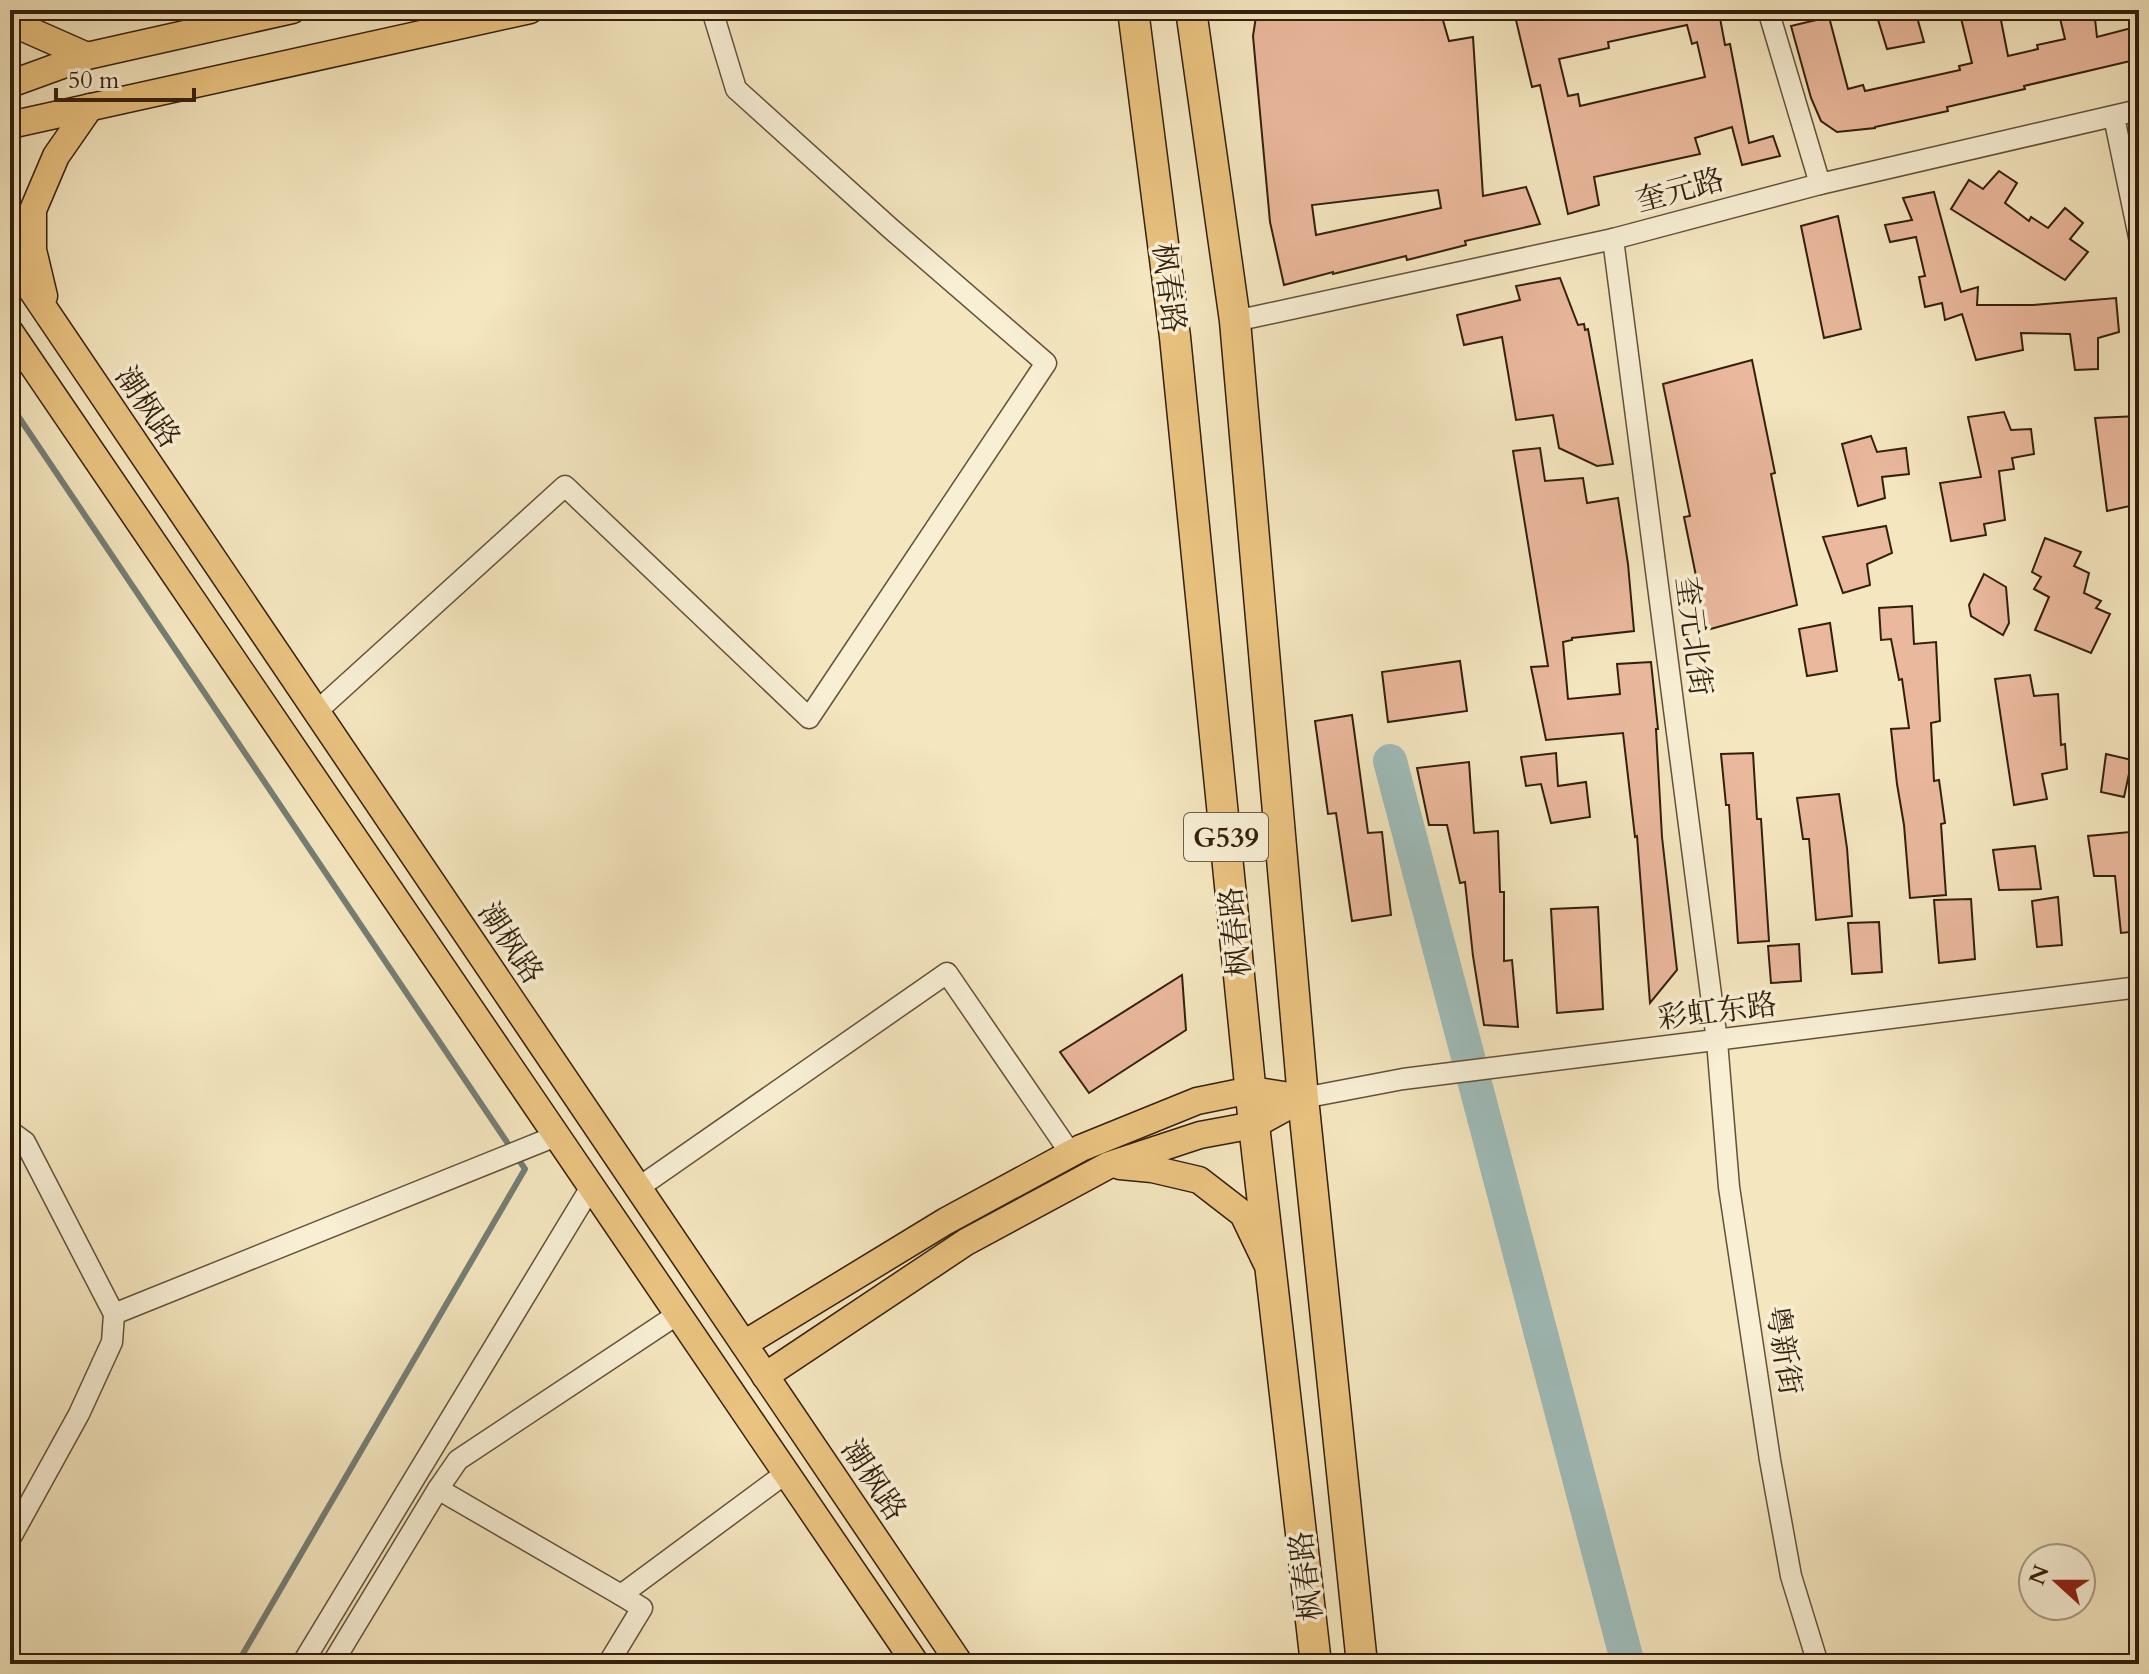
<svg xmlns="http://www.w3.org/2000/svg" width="2149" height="1674" font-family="Cardo,'Noto Serif SC',serif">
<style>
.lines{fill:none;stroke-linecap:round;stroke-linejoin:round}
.stream{stroke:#747e75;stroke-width:6}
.river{stroke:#9fbdbb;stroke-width:34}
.building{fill:#eab89c;stroke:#341f0d;stroke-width:2;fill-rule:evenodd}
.minor-casing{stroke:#64513a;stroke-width:23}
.major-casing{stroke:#341f0d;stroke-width:29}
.highway-casing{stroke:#341f0d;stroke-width:33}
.minor{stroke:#f8efd5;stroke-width:20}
.major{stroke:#eac380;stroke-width:26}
.highway{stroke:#eac380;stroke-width:30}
.labels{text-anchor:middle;stroke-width:7;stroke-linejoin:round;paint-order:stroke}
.shield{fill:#f8efd5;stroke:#6f5d49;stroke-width:2}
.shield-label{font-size:28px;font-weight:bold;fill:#341f0d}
.street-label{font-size:30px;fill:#341f0d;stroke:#f8efd5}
</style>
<rect width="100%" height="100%" fill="#f4e6bf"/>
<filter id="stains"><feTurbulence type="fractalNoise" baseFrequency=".0025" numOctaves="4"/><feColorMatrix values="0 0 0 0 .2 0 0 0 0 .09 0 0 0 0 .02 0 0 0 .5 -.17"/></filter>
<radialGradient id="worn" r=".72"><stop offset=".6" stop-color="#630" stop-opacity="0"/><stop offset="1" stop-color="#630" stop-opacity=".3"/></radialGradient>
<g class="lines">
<polyline class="stream" points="10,404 525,1169 237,1664"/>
<polyline class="river" points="1390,761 1628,1664"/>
</g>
<g class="building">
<path d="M1257,10H1440L1449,41L1473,37L1483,196L1526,187L1540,224L1465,241L1466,245L1407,260L1406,256L1333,274V272L1284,285L1270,222L1253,36ZM1438,190L1441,208L1316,235L1312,205Z"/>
<path d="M1538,10H1726V16L1720,18L1725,45L1730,44L1749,143L1773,136L1780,156L1742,165L1732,127L1695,138L1700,154L1594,177L1599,205L1568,214L1540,85L1532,87L1515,16ZM1687,25L1692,44L1697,42L1705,77L1580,106L1578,94L1568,96L1559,59L1609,48L1608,42Z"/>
<polygon points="1875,10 1915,10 1924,42 1887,49"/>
<polygon points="1959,10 1999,10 2008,56 2038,49 2037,45 2065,39 2058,10 2094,10 2097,37 2139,26 2139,59 2024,86 2025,89 1947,107 1948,111 1875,127 1875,128 1837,132 1821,121 1811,98 1791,26 1829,17 1848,89 1863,85 1865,91 1960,70 1959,66 1972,63"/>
<polygon points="1999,171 2017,183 2005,203 2029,221 2031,217 2048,228 2065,208 2083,223 2070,239 2088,252 2065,280 1951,209 1969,180 1983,189"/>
<polygon points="1934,192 1961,292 1978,287 1977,305 2033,305 2116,298 2119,332 2098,338 2098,369 2075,370 2070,334 2021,333 2023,350 1976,360 1962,314 1945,320 1942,303 1925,307 1919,277 1925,276 1916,237 1890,242 1885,225 1912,220 1903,198"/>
<polygon points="1838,216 1861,329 1824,338 1801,226"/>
<polygon points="1560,278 1578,325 1584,324 1585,330 1588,329 1613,464 1597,466 1559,448 1553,415 1516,420 1502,337 1464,345 1457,315 1520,300 1516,286"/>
<polygon points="1752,360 1775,473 1771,474 1797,605 1707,630 1684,517 1690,516 1663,384"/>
<polygon points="2004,412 2011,430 2031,429 2034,454 2012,458 2014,469 1999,471 2005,520 1984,524 1986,535 1951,541 1940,483 1981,477 1968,417"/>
<polygon points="2139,416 2139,504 2107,511 2095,418"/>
<polygon points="1871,436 1877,452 1906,448 1909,474 1882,477 1885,498 1858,506 1842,444"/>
<polygon points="1540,448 1545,481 1583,478 1587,503 1618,498 1628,564 1634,631 1572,638 1572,640 1563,642 1568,699 1620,694 1617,664 1651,662 1658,729 1656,729 1662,837 1677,970 1650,1003 1637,836 1635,837 1623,733 1546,740 1531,667 1548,666 1513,451"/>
<polygon points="1886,526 1892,553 1867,564 1870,585 1843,593 1823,537"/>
<polygon points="2045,538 2081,552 2074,566 2089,573 2084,593 2101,601 2096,608 2110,614 2091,653 2035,630 2049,597 2034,589 2041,577 2032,572"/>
<polygon points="1984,574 2006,587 2009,623 2003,635 1971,616 1969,605"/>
<polygon points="1912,606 1914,644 1936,642 1940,721 1931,723 1934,781 1939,780 1945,823 1941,824 1946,895 1910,898 1904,825 1897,784 1891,729 1909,728 1902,679 1899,680 1891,639 1881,640 1879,608"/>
<polygon points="1830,623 1837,671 1807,676 1799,629"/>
<polygon points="1460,661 1467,711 1388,722 1382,672"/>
<polygon points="2030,675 2034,696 2058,694 2061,745 2065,744 2067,769 2042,774 2047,799 2014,805 1995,679"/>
<polygon points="1352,715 1368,833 1382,832 1391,915 1352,921 1336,813 1328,814 1315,721"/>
<polygon points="1556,753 1558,786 1586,782 1590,817 1551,823 1541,784 1526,786 1521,757"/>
<polygon points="1753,753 1757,819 1761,819 1769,941 1738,943 1729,805 1726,805 1721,754"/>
<polygon points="2106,754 2132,760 2124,797 2101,792"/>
<polygon points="1469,762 1474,833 1498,831 1500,892 1504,892 1504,961 1512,960 1518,1027 1484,1025 1473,956 1465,882 1460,883 1447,825 1429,825 1417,768"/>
<polygon points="1839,794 1847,848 1852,916 1816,920 1809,839 1803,839 1797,798"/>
<polygon points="2130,832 2139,890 2139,931 2121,933 2115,876 2094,876 2088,836"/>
<polygon points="2035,846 2041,889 1999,890 1993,850"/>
<polygon points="2058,897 2062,945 2037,947 2032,901"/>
<polygon points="1971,899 1975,959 1939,963 1934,900"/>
<polygon points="1598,907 1603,1009 1557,1013 1551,909"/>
<polygon points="1879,922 1882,972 1852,974 1848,923"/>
<polygon points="1799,944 1801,981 1771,983 1768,946"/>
<polygon points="1182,975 1186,1030 1089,1093 1060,1052"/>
</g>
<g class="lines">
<defs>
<g id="minor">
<polyline points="1768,10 1820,184"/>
<polyline points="2114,117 2139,237"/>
<polyline points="1613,239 1717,1041 1729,1187 1770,1460 1791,1576 1818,1664"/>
<polyline points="1235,321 1613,239 1820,184 2139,110"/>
<polyline points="316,712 565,486 809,718 1046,363 890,228 736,89 712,10"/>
<polyline points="1303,1098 1403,1079 2139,987"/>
<polyline points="10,1131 25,1142 114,1314 112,1342 79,1414 10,1539"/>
<polyline points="638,1188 947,973 1071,1154"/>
<polyline points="114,1314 556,1136"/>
<polyline points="678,1314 458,1460 438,1489 621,1595 786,1473"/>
<polyline points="302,1664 591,1187"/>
<polyline points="332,1664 438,1489"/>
<polyline points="608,1664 642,1608 621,1595"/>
</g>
<g id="major">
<polyline points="10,22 87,56"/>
<polyline points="10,84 87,56 292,10"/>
<polyline points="10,125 530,10"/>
<polyline points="10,258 960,1664"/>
<polyline points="44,296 33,250 33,210 56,156 90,107"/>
<polyline points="10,332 916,1664"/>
<polyline points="1120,1166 1152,1169 1199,1180 1243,1214 1266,1262"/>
<polyline points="744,1344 946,1221 1081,1148 1197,1101 1251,1090 1303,1098"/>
<polyline points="765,1376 966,1242 1109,1165 1200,1135 1254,1125 1303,1098"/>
</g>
<g id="highway">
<polyline points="1133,10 1175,337 1254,1125 1316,1664"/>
<polyline points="1191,10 1235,321 1303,1098 1362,1664"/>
</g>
</defs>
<use href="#minor" class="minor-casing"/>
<use href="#major" class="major-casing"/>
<use href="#highway" class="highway-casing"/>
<use href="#minor" class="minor"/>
<use href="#major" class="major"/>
<use href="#highway" class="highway"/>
</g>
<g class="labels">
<rect class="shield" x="1184" y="813" width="84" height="48" rx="6"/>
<g class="shield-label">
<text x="1226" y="847">G539</text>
</g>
<g class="street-label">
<text transform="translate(1680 190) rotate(-15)" y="10">奎元路</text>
<text transform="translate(1169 288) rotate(83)" y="10">枫春路</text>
<text transform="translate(148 407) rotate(56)" y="10">潮枫路</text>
<text transform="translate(1694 636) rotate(83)" y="10">奎元北街</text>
<text transform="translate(1235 932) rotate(-96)" y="10">枫春路</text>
<text transform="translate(511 943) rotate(56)" y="10">潮枫路</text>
<text transform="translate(1717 1011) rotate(-7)" y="10">彩虹东路</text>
<text transform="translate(1784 1350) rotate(81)" y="10">粤新街</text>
<text transform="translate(874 1480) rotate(56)" y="10">潮枫路</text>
<text transform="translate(1306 1576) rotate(-97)" y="10">枫春路</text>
</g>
</g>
<rect width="2149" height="1674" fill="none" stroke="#f4e6bf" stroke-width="40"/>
<rect x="12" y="12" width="2125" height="1650" fill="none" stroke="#341f0d" stroke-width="4"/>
<rect x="20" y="20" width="2109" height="1634" fill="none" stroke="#341f0d" stroke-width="2"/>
<g transform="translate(2057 1582) rotate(291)"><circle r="38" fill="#f8efd5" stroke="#aa9c85" stroke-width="2"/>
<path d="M0-6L14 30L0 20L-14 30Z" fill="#8f2418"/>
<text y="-12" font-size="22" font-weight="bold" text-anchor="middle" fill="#341f0d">N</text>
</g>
<path d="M56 88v12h138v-12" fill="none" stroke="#341f0d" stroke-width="4"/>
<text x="68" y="88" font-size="24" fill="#341f0d" stroke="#f8efd5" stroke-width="6" paint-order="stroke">50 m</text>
<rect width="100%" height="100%" filter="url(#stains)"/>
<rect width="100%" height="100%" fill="url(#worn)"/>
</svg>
